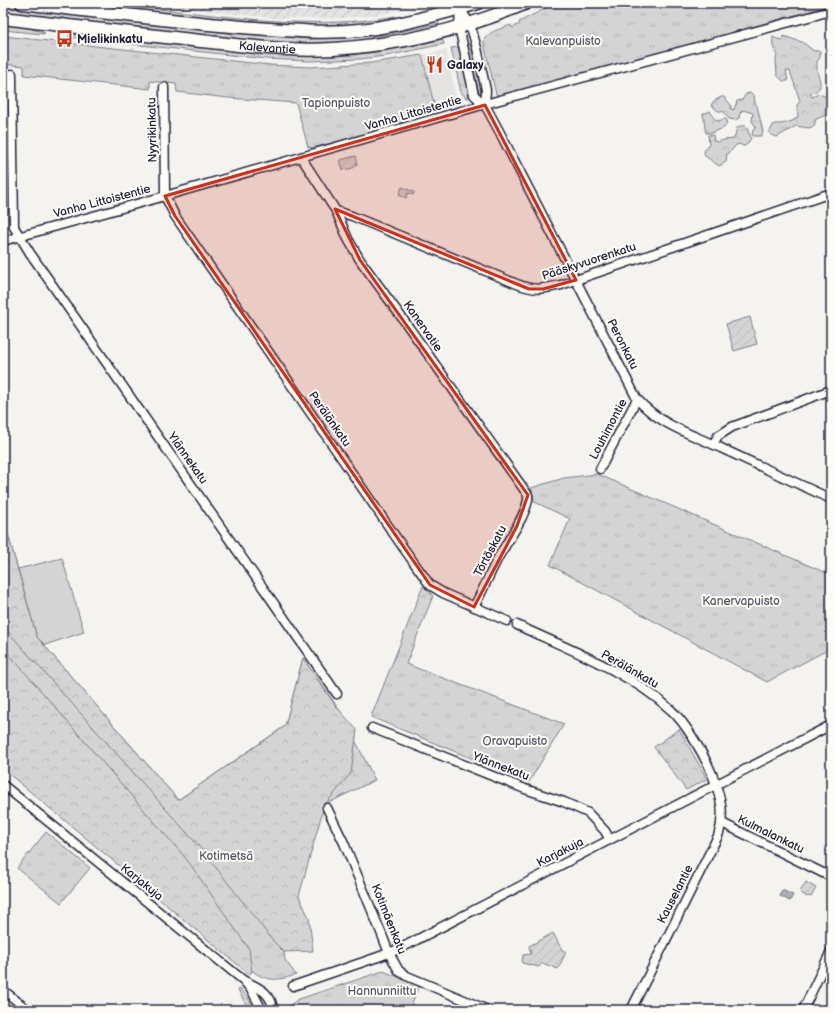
<svg xmlns="http://www.w3.org/2000/svg" width="834" height="1013" font-family="'Balsamiq Sans',sans-serif">
<style>
.built{fill:#e4e3e2}
.industrial{fill:url(#industrial-furrows)}
.grass{fill:url(#grass-tufts);stroke:#7c7b88}
.forest{fill:url(#forest-crowns);stroke:#7c7b88}
.garden{fill:url(#garden-furrows);stroke:#7c7b88}
.pitch{fill:#d5d4d5;stroke:#7c7b88}
.water{fill:url(#water-ripples);stroke:#757582}
.lines{fill:none;stroke-linecap:round;stroke-linejoin:round}
.street-casing{stroke:#22223b;stroke-width:11}
.secondary-casing{stroke:#22223b;stroke-width:15}
.street{stroke:#fdfcf7;stroke-width:8}
.secondary{stroke:#fdfcf7;stroke-width:12}
.marked{fill:#c8321e;fill-opacity:0.2;stroke:#c8321e;stroke-width:3;stroke-linejoin:round}
.labels{text-anchor:middle;stroke-width:4;stroke-linejoin:round;paint-order:stroke}
.poi-label{font-size:12px;font-weight:bold;fill:#22223b;stroke:#fdfcf7;text-anchor:start}
.park-label{font-size:12px;fill:#585769;stroke:#fdfcf7}
.street-label{font-size:12px;fill:#22223b;stroke:#fdfcf7}
</style>
<defs>
<pattern id="industrial-furrows" width="10" height="10" patternUnits="userSpaceOnUse"><rect width="10" height="10" fill="#e4e3e2"/><path d="M-1 1l2-2M0 10L10 0M9 11l2-2" fill="none" stroke="#c3c2c3"/></pattern>
<pattern id="grass-tufts" width="24" height="20" patternUnits="userSpaceOnUse"><rect width="24" height="20" fill="#d5d4d5"/><path d="M3 7l-1-3M5 7V3M7 7l1-3M15 17l-1-3M17 17v-4M19 17l1-3" fill="none" stroke="#b7b6b8"/></pattern>
<pattern id="forest-crowns" width="20" height="18" patternUnits="userSpaceOnUse"><rect width="20" height="18" fill="#d5d4d5"/><path d="M2 6a3 3 0 1 1 6 0M12 15a3 3 0 1 1 6 0" fill="none" stroke="#b7b6b8"/></pattern>
<pattern id="garden-furrows" width="10" height="10" patternUnits="userSpaceOnUse"><rect width="10" height="10" fill="#d5d4d5"/><path d="M-1 1l2-2M0 10L10 0M9 11l2-2" fill="none" stroke="#b7b6b8"/></pattern>
<pattern id="water-ripples" width="26" height="14" patternUnits="userSpaceOnUse"><rect width="26" height="14" fill="#acacb2"/><path d="M2 4q2-2 4 0t4 0M15 11q2-2 4 0t4 0" fill="none" stroke="#8c8c92"/></pattern>
</defs>
<rect width="100%" height="100%" fill="#f4f3ef"/>
<filter id="ink" filterUnits="userSpaceOnUse"><feTurbulence type="fractalNoise" baseFrequency=".025" numOctaves="2"/><feDisplacementMap in="SourceGraphic" scale="8" xChannelSelector="R" yChannelSelector="G"/><feConvolveMatrix kernelMatrix="1 2 1 2 8 2 1 2 1" color-interpolation-filters="sRGB"/></filter>
<g filter="url(#ink)">
<polygon class="built" points="446,50 456,97 462,104 457,109 446,111 435,108 422,55"/>
<polygon class="industrial" points="137,3 436,3 382,14 346,18 309,19 273,18"/>
<g class="grass">
<path d="M86,3H104C140,7 176,11 213,15C274,22 335,27 395,16L383,21L363,24L307,26L211,19Z"/>
<path d="M556,3H831V5L502,96L496,94L484,44C482,33 503,28 511,25L512,28L520,24L519,22Z"/>
<polygon points="3,6 245,34 308,39 346,38 365,36 438,20 439,24 346,43 332,44 279,44 3,14"/>
<polygon points="3,24 22,26 45,33 43,34 3,30"/>
<polygon points="89,34 310,55 358,53 387,49 442,38 444,44 386,56 359,59 309,61 266,59 68,37 69,35"/>
<polygon points="3,36 270,65 311,67 371,63 422,55 435,108 410,115 410,118 391,127 313,148 308,147 296,103 228,98 177,92 176,84 150,81 150,89 24,75 24,66 3,64"/>
<polygon points="470,44 481,86 480,96 467,45"/>
<polygon points="459,47 470,90 467,99 461,92 451,48"/>
<polygon points="597,474 831,575 831,648 767,682 550,565 570,519 535,502 531,488 564,478"/>
<path d="M3,517L37,637L178,800L285,726L303,658L350,725L356,742L375,780L312,811L318,825L270,936L284,952L285,960L296,975C280,980 268,982 254,972L3,769Z"/>
<polygon points="423,586 433,596 406,664 564,724 529,782 371,717"/>
<polygon points="46,832 90,868 61,903 17,868"/>
<polygon points="383,971 419,985 410,1010 282,1010 299,999"/>
<polygon points="240,989 248,998 255,1010 249,1010 238,990"/>
</g>
<g class="forest">
<path d="M783,36L802,42L814,51H820V58L817,61C817,64 817,67 817,71C820,83 825,88 810,94L812,97L819,94L824,96L828,95L829,89L831,87V113L816,119L814,126L809,128L796,126L777,137L771,135L769,133L774,124C783,124 791,123 798,117L797,105L800,101L790,71H786L788,81H783L777,75L776,60L777,55C773,49 772,44 773,37L777,39L782,40Z"/>
<polygon points="750,93 754,95 755,103 757,106 763,132 761,136 753,136 752,135 753,130 756,127 752,121 753,113 743,110 740,113 739,118 735,120 729,119 723,111 718,111 711,105 714,101 721,97 724,97 731,105 731,109 734,110 737,101 742,100 746,94"/>
<path d="M710,111C714,116 710,117 719,121L723,119H726L727,122L724,128L711,133H706C704,128 705,121 703,114Z"/>
<polygon points="740,126 746,126 751,138 748,143 745,146 743,146 740,144 736,145 731,151 727,153 726,162 719,166 705,156 704,151 709,145 708,135 713,135 714,141 717,142 724,140 734,139 737,128"/>
<polygon points="3,517 37,637 178,800 285,726 303,658 335,705 357,730 351,773 324,806 299,896 309,918 313,951 284,952 274,942 203,851 3,626"/>
<polygon points="3,647 188,861 249,949 252,972 249,974 3,769"/>
<polygon points="679,729 707,779 686,790 654,747"/>
</g>
<g class="garden">
<path d="M356,156C359,169 353,168 343,170L340,160Z"/>
<polygon points="402,187 414,192 413,195 408,193 406,198 399,195"/>
<polygon points="750,317 757,344 734,351 726,324"/>
<polygon points="806,882 816,888 811,897 808,896 807,897 800,892"/>
<polygon points="553,933 562,950 566,952 558,969 542,963 539,967 522,963 523,955 531,954 529,946"/>
</g>
<polygon class="pitch" points="62,558 84,632 45,645 37,637 18,569"/>
<polygon class="water" points="782,890 793,895 790,901 780,896"/>
<g class="lines">
<defs>
<g id="street">
<path d="M460,8L459,27L474,95L485,105L498,129L637,399C661,426 692,434 723,449C759,466 795,482 831,499"/>
<polyline points="460,8 470,24 477,48 486,90 485,105"/>
<polyline points="12,74 14,227 30,253 337,694"/>
<polyline points="164,87 165,196 175,216 402,546 430,585 443,593 507,621"/>
<path d="M301,157L336,211L348,239L360,260L405,322L528,495C530,510 507,542 499,556C490,573 483,590 474,607"/>
<path d="M336,211L352,216L517,284C535,291 542,289 561,285L831,193"/>
<polyline points="3,241 165,196 496,101 831,11"/>
<polyline points="713,444 718,436 732,427 831,390"/>
<polyline points="600,469 637,399"/>
<path d="M517,625C568,649 630,672 671,710C686,723 704,755 712,774C720,795 726,813 718,836L631,1010"/>
<polyline points="372,728 525,789 564,802 588,813 605,831 610,840"/>
<path d="M3,785L243,980C257,987 272,992 273,1010"/>
<polyline points="327,808 344,843 382,935 389,953 399,971 407,976 488,1010"/>
<polyline points="722,823 831,877"/>
<polyline points="245,982 252,991 262,1010"/>
<polyline points="293,986 378,957 399,949 831,725"/>
<polyline points="3,990 28,1010"/>
<polyline points="803,1010 831,951"/>
</g>
<g id="secondary">
<path d="M22,3C95,11 169,21 242,27C282,30 321,34 360,30C400,26 439,14 478,3"/>
<path id="s1" d="M3,18C66,26 129,33 192,40C238,45 286,52 333,49C400,45 465,29 526,3"/>
</g>
</defs>
<use href="#street" class="street-casing"/>
<use href="#secondary" class="secondary-casing"/>
<use href="#street" class="street"/>
<use href="#secondary" class="secondary"/>
</g>
</g>
<path class="marked" d="M485,105L576,280L543,289H529L335,209L360,260L528,495L517,526L474,607L430,585L175,216L165,196Z"/>
<defs>
<symbol id="bus-bare" viewBox="-9 -9 18 18"><path d="M-5-6H5V4H4V6H2V4H-2V6H-4V4H-5ZM-3.5-4V0h7V-4ZM-3.5 1.2v1.5H-2V1.2ZM2 1.2v1.5H3.5V1.2Z" fill="#c8321e" stroke="#fdfcf7" stroke-width="2.5" paint-order="stroke"/></symbol>
<symbol id="restaurant-bare" viewBox="-9 -9 18 18"><path d="M-5-6h1v4h1v-4h1v4h1v-4h1v5L-1.5 .5V6h-2V.5L-5-1ZM5-6V6H3V1.5H1.5Q1.5-4 5-6Z" fill="#c8321e" stroke="#fdfcf7" stroke-width="2.5" paint-order="stroke"/></symbol>
</defs>
<g fill-rule="evenodd">
<use href="#bus-bare" x="52" y="26" width="25" height="25"/>
<use href="#restaurant-bare" x="422" y="52" width="25" height="25"/>
</g>
<g class="labels">
<g class="poi-label">
<text x="77" y="43">Mielikinkatu</text>
<text x="447" y="69">Galaxy</text>
</g>
<g class="park-label">
<text x="563" y="45">Kalevanpuisto</text>
<text x="336" y="107">Tapionpuisto</text>
<text x="741" y="605">Kanervapuisto</text>
<text x="515" y="745">Oravapuisto</text>
<text x="226" y="860">Kotimetsä</text>
<text x="382" y="995">Hannunniittu</text>
</g>
<g class="street-label">
<text dy="4" stroke="none"><textPath href="#s1" startOffset="266">Kalevantie</textPath></text>
<text transform="translate(413 113) rotate(-16)" y="4">Vanha Littoistentie</text>
<text transform="translate(152 130) rotate(-91)" y="4">Nyyrikinkatu</text>
<text transform="translate(102 201) rotate(-15)" y="4">Vanha Littoistentie</text>
<text transform="translate(589 261) rotate(-18)" y="4">Pääskyvuorenkatu</text>
<text transform="translate(423 326) rotate(55)" y="4">Kanervatie</text>
<text transform="translate(623 344) rotate(63)" y="4">Peronkatu</text>
<text transform="translate(330 419) rotate(55)" y="4">Perälänkatu</text>
<text transform="translate(608 429) rotate(-62)" y="4">Louhimontie</text>
<text transform="translate(188 458) rotate(55)" y="4">Ylännekatu</text>
<text transform="translate(490 551) rotate(-62)" y="4">Törtöskatu</text>
<text transform="translate(630 669) rotate(30)" y="4">Perälänkatu</text>
<text transform="translate(501 766) rotate(21)" y="4">Ylännekatu</text>
<text transform="translate(771 834) rotate(26)" y="4">Kulmalankatu</text>
<text transform="translate(560 852) rotate(-27)" y="4">Karjakuja</text>
<text transform="translate(142 882) rotate(39)" y="4">Karjakuja</text>
<text transform="translate(675 894) rotate(-63)" y="4">Kauselantie</text>
<text transform="translate(389 919) rotate(68)" y="4">Kotimäenkatu</text>
</g>
</g>
<rect width="834" height="1013" fill="none" stroke="#fdfcf7" stroke-width="16"/>
<rect x="8" y="8" width="818" height="997" fill="none" stroke="#22223b" stroke-width="1.5" filter="url(#ink)"/>
</svg>
